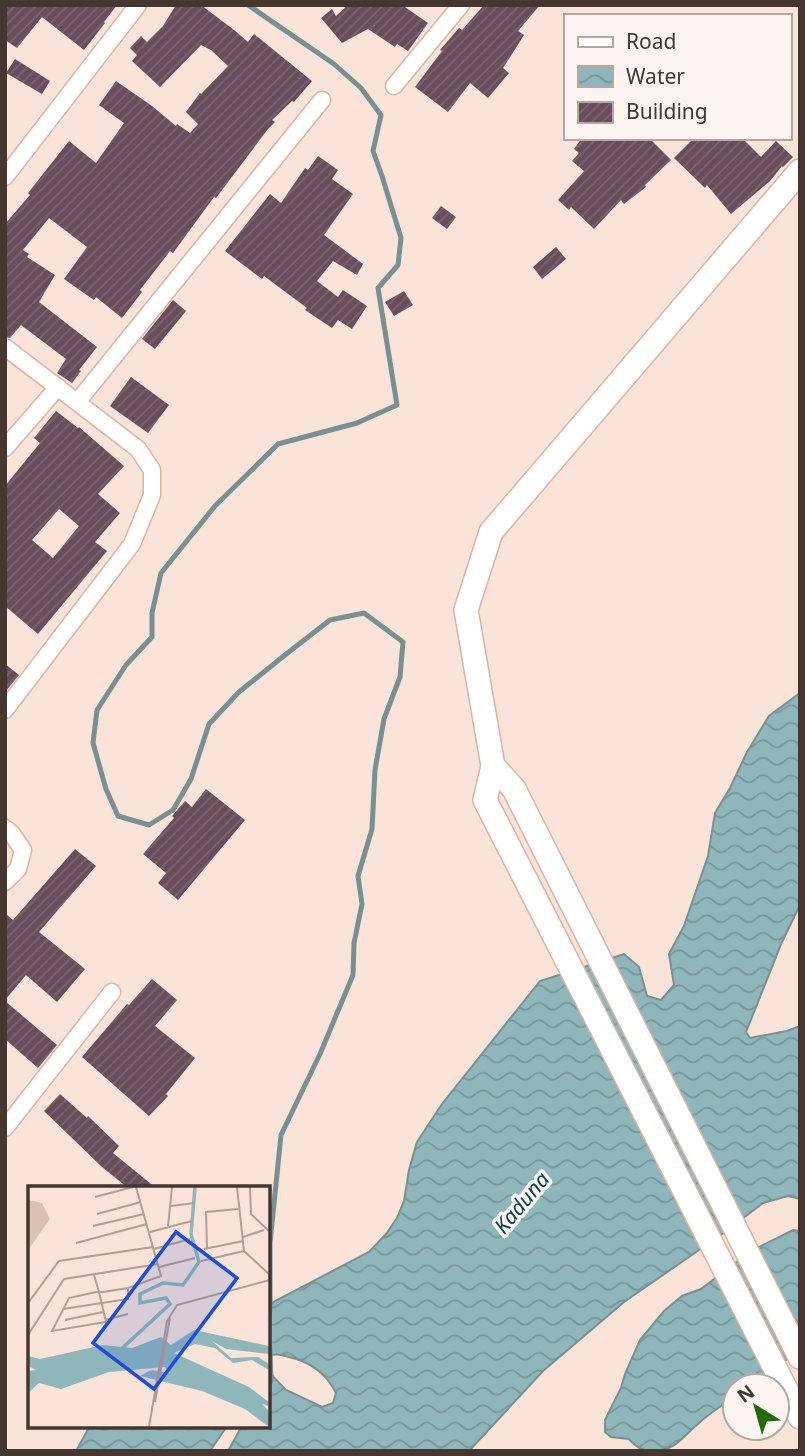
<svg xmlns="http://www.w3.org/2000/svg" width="805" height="1456" font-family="'Noto Sans',sans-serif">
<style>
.water{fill:url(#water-waves);stroke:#799091;stroke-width:2}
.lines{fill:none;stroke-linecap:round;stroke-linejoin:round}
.stream{stroke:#799091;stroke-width:5}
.building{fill:url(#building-hatch);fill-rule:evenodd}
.street-casing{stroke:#dab5a3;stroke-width:19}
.secondary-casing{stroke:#dab5a3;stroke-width:26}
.street{stroke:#fff;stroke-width:16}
.secondary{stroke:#fff;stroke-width:23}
.labels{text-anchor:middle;stroke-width:7;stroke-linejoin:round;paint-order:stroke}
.water-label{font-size:21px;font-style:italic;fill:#09474c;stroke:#fcf4f0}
.inset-river{fill:none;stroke:#8fb7bb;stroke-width:3.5}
.inset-road{fill:none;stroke:#b29e94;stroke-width:2}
.view{fill:#1d4ed8;fill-opacity:0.15;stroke:#1d4ed8;stroke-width:3.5}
.inset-edge{fill:none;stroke:#45362f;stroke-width:3.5}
</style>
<defs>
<pattern id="water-waves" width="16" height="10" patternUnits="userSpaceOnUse" patternTransform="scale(1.75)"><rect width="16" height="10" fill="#8fb7bb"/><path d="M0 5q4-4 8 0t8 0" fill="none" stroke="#779698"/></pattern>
<pattern id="building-hatch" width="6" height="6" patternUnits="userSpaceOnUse" patternTransform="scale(1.75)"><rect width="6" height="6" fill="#684d5b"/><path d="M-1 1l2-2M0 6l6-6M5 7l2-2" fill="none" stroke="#7b656f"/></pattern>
</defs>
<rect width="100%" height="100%" fill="#fae3d8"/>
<g class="water">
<path d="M800,693V905L782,942L746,1032L750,1038L787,1031L800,1026V1199L788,1196L763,1203L725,1232L624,1302L543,1371L469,1451H228L242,1426H268V1371L286,1390L322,1407L333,1403L336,1393C326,1373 311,1362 289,1357C281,1355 276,1353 268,1356V1306L275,1301L369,1252L386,1234L397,1218L404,1201L409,1170L417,1142L442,1104L540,981L624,954L639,967L647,996L661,1000L674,985L669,954L684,926L708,856L715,813L730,788L747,752L769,716Z"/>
<path d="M793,1230L800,1231V1353L774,1366L748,1386H735V1396C723,1405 710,1413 699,1423C683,1436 676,1451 653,1451C642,1451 636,1447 629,1439L611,1437L605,1432V1420L621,1388L625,1374L640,1340L664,1311L682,1296L701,1289L751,1251Z"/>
<polygon points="90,1426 227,1426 210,1451 76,1451"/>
</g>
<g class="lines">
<g class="stream">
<polyline points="248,5 334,64 361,88 381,115 373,151 382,176 401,238 398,265 378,288 397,405 357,423 278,444 215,506 161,573 152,613 152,637 126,665 97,710 93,743 106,789 118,816 149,825 173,810 191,779 209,724 239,692 285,655 330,620 364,613 403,642 400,677 384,719 375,770 372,829 358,876 362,904 354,943 353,975 320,1054 281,1135 270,1243 270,1311"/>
<polyline points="270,1349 271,1381"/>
</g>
</g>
<g class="building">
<polygon points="5,5 117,5 104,22 105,23 84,50 42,17 17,48 5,40"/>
<polygon points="176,5 201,5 234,30 248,42 254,34 312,81 294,102 292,101 272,120 275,122 268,129 216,198 214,197 173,253 170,251 140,290 142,292 122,318 96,297 94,300 64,279 87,247 49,218 23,250 29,254 27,257 55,275 39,302 97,347 79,370 81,371 72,383 57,373 66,359 21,325 10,338 5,337 5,224 30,195 28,193 69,141 96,163 124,123 99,105 116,81 152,106 176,126 177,124 190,133 198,124 186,112 200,93 201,94 228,66 211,50 201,45 160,87 132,61 137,55 130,48 141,36 147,42 163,26"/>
<polygon points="348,5 402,5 428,23 408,51 397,44 395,47 368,29 342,43 321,18 332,9 336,16"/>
<polygon points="484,5 540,5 518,31 524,35 503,68 509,73 488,98 470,83 448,112 415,87 442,51 440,50 459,28 462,30"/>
<polygon points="15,59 50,81 42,94 6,73"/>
<polygon points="582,138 649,138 671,160 645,185 646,187 624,204 621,200 594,229 571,207 569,210 558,200 584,171 572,161 579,153 574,149"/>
<polygon points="694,138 742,138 761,157 776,141 793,157 783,167 782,166 770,181 731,214 707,185 705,188 674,158"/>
<polygon points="318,156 338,170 332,179 353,194 324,235 363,264 357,275 333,261 317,281 338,297 343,290 367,306 352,329 338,320 332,328 305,310 307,308 264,276 262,279 225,251 270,194 281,203 305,168 308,170"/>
<polygon points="441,206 456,217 447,229 432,218"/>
<polygon points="556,247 566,259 542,279 533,267"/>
<polygon points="404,291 413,305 394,316 385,302"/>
<polygon points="173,300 186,311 155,349 142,339"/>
<polygon points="131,377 169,405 148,433 110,406"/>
<path d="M56,411L78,428L79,427L124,466L98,494L120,513L95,542L107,551L38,634L5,606V486L40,443L34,438ZM59,509L79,526L53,558L32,540Z"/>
<polygon points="5,664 19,675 5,692"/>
<polygon points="206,789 245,820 178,900 158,883 166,873 143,854 174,818 172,816 185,801 192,807"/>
<polygon points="75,849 96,866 39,932 85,969 57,1002 26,975 5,1000 5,913 13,920"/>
<polygon points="152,979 177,1000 155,1026 195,1058 166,1094 168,1096 149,1116 82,1057 127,1004 129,1005"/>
<polygon points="5,1001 57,1045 38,1068 5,1039"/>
<polygon points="60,1094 87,1118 88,1116 119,1146 113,1153 156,1188 128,1188 102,1167 44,1111"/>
</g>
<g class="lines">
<defs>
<g id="street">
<polyline points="394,86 461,5"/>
<polyline points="5,177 138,5"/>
<polyline points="5,347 138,449 152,470 152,495 132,544 5,710"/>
<polyline points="78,401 322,100"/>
<polyline points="5,448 58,387"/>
<polyline points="5,828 12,834 23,850 18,869 5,882"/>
<polyline points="5,1128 112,992"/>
</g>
<g id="secondary">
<polyline points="800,171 491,532 466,610 493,766 485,800 800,1417"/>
<polyline points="493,766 514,789 800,1357"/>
</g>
</defs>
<use href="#street" class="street-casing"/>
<use href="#secondary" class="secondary-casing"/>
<use href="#street" class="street"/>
<use href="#secondary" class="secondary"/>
</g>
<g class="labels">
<g class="water-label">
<text transform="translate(522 1203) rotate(-50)" y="7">Kaduna</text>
</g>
</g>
<g transform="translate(28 1186)">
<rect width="242" height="242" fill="#fae3d8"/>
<path d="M0,14L14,17L22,33L0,64Z" fill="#dbc1b4"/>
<path d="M166,144L241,160V168L198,163L184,155L203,172L230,171L241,178V184L224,174L205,177L187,162L167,158L146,167L221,201L241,216V220L234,218L241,225V241L217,223L174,205L112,190L123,184L142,187L137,181L81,186L33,203L11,197L0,207V185L8,184L0,180V170L12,173L75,159L104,162L133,151L143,159Z" fill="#8fb7bb"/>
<path class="inset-river" d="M89,167L142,118L138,112L112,117V108L135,97L155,99L171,76L163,48L167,1"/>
<path class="inset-road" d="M209,1L216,65L242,89M222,1L223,28L242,46M67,11L105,1M143,20L166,17M69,28L113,16M65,40L116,28M140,40L144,1M122,46L164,35M215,51L236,44M48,57L119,38M179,62L178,26L210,23M126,63L162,53M176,63L215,55M173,75L216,65M131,81L167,72M66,89L71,106L78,136L24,145L41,112L68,106H75L100,102L133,90L108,1M0,117L31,75L125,61M35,123L100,113V102M37,134L75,126M77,134L100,128M0,149L36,93L130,78M127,216L142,132M121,241L139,135L149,119L242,94"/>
<path class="view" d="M148,46L209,92L126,203L65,157Z"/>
<rect width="242" height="242" class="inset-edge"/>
</g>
<rect width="805" height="1456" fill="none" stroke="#45362f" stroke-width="14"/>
<rect x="564" y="14" width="228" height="126" fill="#fcf4f0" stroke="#b3a8a3" stroke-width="2"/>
<rect x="578" y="37" width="35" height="10" fill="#ffffff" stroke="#b3a8a3" stroke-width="2"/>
<text x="626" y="49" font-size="21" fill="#45362f">Road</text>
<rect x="578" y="66" width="35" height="21" fill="url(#water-waves)" stroke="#b3a8a3" stroke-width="2"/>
<text x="626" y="84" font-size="21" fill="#45362f">Water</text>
<rect x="578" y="102" width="35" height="21" fill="url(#building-hatch)" stroke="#b3a8a3" stroke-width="2"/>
<text x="626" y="119" font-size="21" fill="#45362f">Building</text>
<g transform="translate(756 1407) rotate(323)"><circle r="33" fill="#fcf4f0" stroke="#b3a8a3" stroke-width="2"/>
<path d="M0-5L12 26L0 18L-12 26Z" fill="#246a03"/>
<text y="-10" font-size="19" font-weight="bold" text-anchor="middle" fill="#45362f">N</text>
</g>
</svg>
